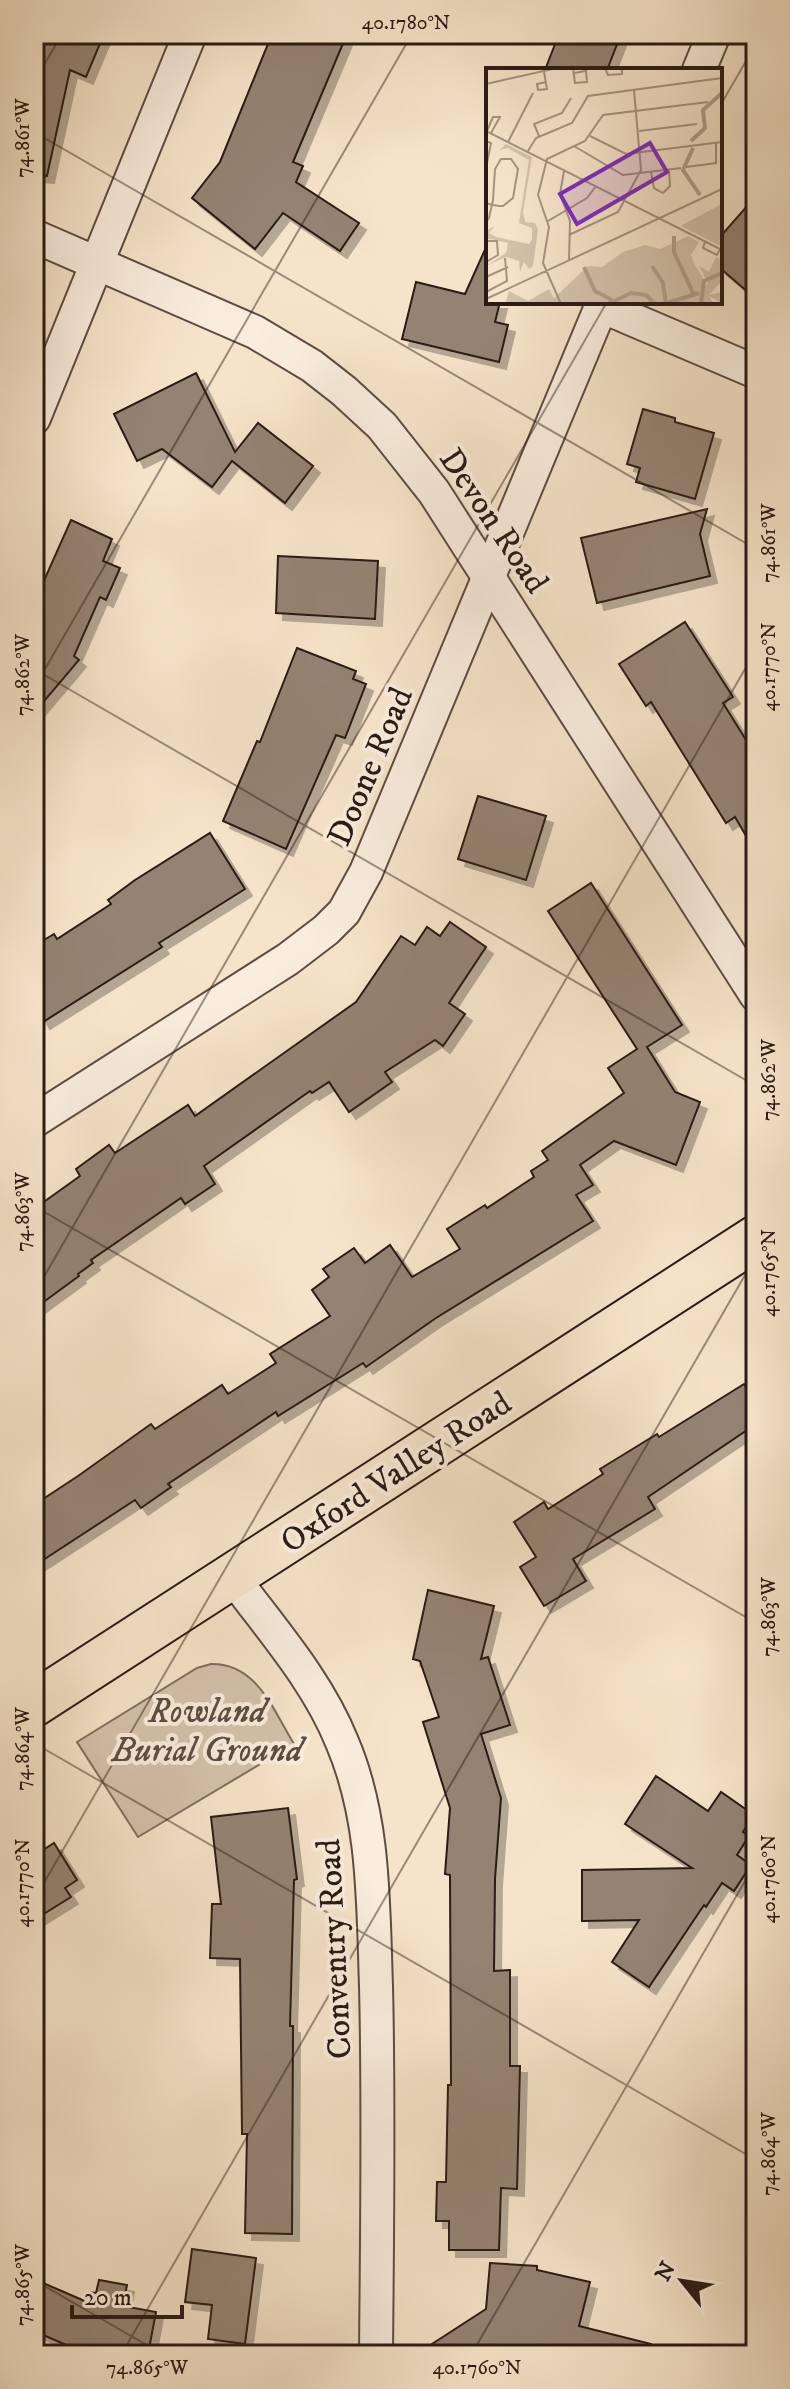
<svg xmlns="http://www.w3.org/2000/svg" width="790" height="2389" font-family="'IM FELL DW Pica',serif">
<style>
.green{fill:#d3c2ab;stroke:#7e6e60;stroke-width:2}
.building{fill:#948373;stroke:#2a1a14;stroke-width:2;filter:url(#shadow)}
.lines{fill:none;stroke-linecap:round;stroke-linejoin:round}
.street-casing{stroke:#5d4c42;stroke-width:36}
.primary-casing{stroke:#2a1a14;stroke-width:48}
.street{stroke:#f9eddd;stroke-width:32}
.primary{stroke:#f6e4ca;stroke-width:44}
.ticks{fill:none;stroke:#2a1a14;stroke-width:2;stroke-opacity:0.45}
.labels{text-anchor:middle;stroke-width:8;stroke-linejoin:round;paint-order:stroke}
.street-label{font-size:34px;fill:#2a1a14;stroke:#f9eddd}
.park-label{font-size:34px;font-style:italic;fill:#5d4c41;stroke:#f9eddd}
.inset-river{fill:none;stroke:#b19f8c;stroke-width:4}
.inset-road{fill:none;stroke:#a49381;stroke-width:2}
.view{fill:#7b2cbf;fill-opacity:0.15;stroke:#7b2cbf;stroke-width:4}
.inset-edge{fill:none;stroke:#2a1a14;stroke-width:4}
.neatline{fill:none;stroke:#2a1a14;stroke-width:3}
.ticks-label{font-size:20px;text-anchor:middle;fill:#2a1a14}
</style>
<defs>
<filter id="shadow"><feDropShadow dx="7" dy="7" stdDeviation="0" flood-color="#0004"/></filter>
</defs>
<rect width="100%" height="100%" fill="#f6e4ca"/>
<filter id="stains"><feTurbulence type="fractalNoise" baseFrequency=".0025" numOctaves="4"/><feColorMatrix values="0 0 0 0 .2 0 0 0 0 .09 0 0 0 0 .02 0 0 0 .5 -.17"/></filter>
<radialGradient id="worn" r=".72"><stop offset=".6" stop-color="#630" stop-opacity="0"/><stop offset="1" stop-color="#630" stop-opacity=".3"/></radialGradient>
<path class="green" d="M211,1664C257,1663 273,1710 294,1744L138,1837L77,1742L197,1668Z"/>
<g class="building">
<polygon points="34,34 104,34 86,77 70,70 47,176 34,175"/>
<polygon points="272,34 347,34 293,162 303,166 296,182 359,223 340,251 283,213 255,249 192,198 220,162"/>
<polygon points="559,34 621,34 607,70 545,70"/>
<polygon points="756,196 756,299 720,268 720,237"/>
<polygon points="488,243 488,302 500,302 495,322 508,325 499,362 402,339 416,282 465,294"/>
<polygon points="196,373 235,452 258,423 313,466 285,503 232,461 212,487 162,449 137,461 114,414"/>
<polygon points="643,409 675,418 675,422 714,433 695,499 636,482 640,468 627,464"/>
<polygon points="707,509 700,534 710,576 597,603 581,538"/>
<polygon points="71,520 112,539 103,561 120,568 106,600 100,597 74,656 79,660 34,713 34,603"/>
<polygon points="278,556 378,561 375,619 276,613"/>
<polygon points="685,622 733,697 723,703 756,756 756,853 735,817 726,823 651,702 646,706 619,664"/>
<polygon points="297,648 356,671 353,679 366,684 345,738 336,735 286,849 223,821 257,741 260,742"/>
<polygon points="478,796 546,816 526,880 458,859"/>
<polygon points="210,833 245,889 159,943 162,947 43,1022 34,1006 34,946 54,934 57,939 111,904 108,900 135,880"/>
<polygon points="591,883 682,1025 647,1047 675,1092 700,1102 676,1165 614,1141 580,1165 593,1185 576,1195 593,1221 436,1318 366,1367 363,1363 278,1416 276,1412 168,1484 171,1487 141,1508 135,1500 34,1566 34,1505 78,1476 151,1424 155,1429 222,1385 228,1394 276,1363 270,1354 330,1316 312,1290 329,1277 323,1269 354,1248 365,1263 390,1245 412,1277 460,1249 447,1229 485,1205 487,1208 534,1177 531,1171 548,1160 542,1151 624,1093 608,1068 637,1049 548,911"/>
<polygon points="450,922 486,947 449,1003 465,1014 443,1046 435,1040 385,1072 392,1082 349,1112 329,1082 312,1093 310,1091 204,1166 215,1184 185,1204 181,1198 91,1260 93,1263 78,1274 79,1276 34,1309 34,1209 80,1176 76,1169 109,1145 115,1153 188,1105 195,1116 356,1002 401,936 415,945 427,927 440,936"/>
<polygon points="744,1384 756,1402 756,1424 648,1497 655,1509 573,1559 586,1581 544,1606 520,1567 536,1557 514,1522 544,1502 548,1509 603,1474 600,1469 657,1434 659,1437"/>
<polygon points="428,1590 494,1606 481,1659 488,1657 510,1725 481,1734 501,1798 495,1879 494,1971 510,1970 510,2066 520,2066 517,2189 501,2188 499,2250 449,2250 449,2221 436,2221 437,2182 446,2182 448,2085 451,2085 450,1875 445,1874 450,1808 423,1722 439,1717 420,1661 413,1659"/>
<polygon points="656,1776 708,1811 721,1792 754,1815 743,1832 749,1836 737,1855 751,1865 734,1891 722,1883 706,1907 704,1905 649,1987 612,1962 639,1920 582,1921 582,1870 692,1868 625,1824"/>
<polygon points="288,1808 297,1879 294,1880 290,2026 293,2026 292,2234 245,2233 247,2134 242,2134 240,1959 210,1958 212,1904 221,1904 211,1817"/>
<polygon points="34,1834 43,1850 54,1843 77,1880 65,1888 71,1897 34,1920"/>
<polygon points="192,2249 256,2258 245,2344 208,2339 212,2305 185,2302"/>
<polygon points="490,2263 537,2266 537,2270 590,2282 579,2326 651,2344 650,2355 415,2355 486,2309"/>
<polygon points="34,2279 87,2302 89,2292 96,2293 99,2280 127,2285 123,2306 156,2312 148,2354 118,2348 116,2355 89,2355 34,2331"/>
</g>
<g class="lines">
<defs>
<g id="street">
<polyline points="699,70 714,34"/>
<polyline points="34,236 255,332 312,366 344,391 382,426 434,492 756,995"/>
<polyline points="601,306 756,372"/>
<polyline points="34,418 190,34"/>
<polyline points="34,1121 288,959 326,930 344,912 366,872 603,302"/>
<path d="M232,1576C271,1629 317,1680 342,1742C375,1819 373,1904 376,1986C379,2109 377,2232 376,2355"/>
</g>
<polyline id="primary" points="34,1704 756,1238"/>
</defs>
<use href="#street" class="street-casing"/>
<use href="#primary" class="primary-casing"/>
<use href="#street" class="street"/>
<use href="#primary" class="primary"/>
</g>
<path class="ticks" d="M34,82L62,34M720,106L756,44M34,132L756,549M34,669L756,1086M34,688L412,34M34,1206L756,1623M34,1294L607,302M34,1743L756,2160M34,1900L756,650M34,2280L164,2355M121,2355L756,1256M471,2355L756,1862"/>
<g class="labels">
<g class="street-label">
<text transform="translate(495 520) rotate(56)" y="12">Devon Road</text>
<text transform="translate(369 766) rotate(-67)" y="12">Doone Road</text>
<text transform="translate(395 1471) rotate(-33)" y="12">Oxford Valley Road</text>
<text transform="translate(333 1949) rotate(-93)" y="12">Conventry Road</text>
</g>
<g class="park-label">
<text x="207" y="1722">Rowland<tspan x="207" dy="39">Burial Ground</tspan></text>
</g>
</g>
<g transform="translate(486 68)">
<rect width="236" height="236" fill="#f6e4ca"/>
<path d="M20,76L46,89L37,144L39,154L49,155L52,162L47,198L43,201L38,194L34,204L33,193L20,189L0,198L20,185L22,175L0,170V163L9,158L3,165L10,169L43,176L46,171V160L33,155L43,92L22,80L14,82ZM236,136V179L195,158L196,157ZM202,168L213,174L205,187L208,195L218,212L214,224L222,215L213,198L223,204L230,189L236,192V213L223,227L236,224V236L223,228L228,236H19L23,223L42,233L63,221L68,230L102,198L116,199L137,184L159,177L174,181Z" fill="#d3c2ab"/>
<path class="inset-river" d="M205,73L219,60L217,42L236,25M207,80L197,102L214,127M188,168V184L208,227M166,198L177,215L180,236M98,199L109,223L126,232M181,235L213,225M122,236L145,225L160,227L169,236M215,236L218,213L236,205"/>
<path class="inset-road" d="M87,0L89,15L101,14L100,3L88,5M119,0L122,7L136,6V0M58,4L61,21L52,22L51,16L60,14M0,16L71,0M0,63L236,182M1,63L7,49H14L5,65M153,63L211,56M53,68L48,56L76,45L85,30M104,68L140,86L236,74M0,73L5,75L0,100M22,74L47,25M88,78L137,107L195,100M42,83L50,70L86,55L102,28L236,10M200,99L230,95V74M78,103L74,126L84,153L83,193M165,104L168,120L177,125L184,118L183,102M0,135L6,137H7L13,138H17L27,130L32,101L25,91H15L9,101L7,132L6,137L4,145L3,150L0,154M62,153L101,130L110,118M83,167L132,144L155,102L148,22M0,173H11L12,187L0,194M219,174L217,180L231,187L234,181M0,209L22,199M0,224L21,213L19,190M0,231L236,121M75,236L57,195L63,159L52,127L61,91L99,73L117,47L222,34"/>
<path class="view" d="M164,75L181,104L91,156L74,126Z"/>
<rect width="236" height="236" class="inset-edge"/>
</g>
<rect width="790" height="2389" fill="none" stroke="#f6e4ca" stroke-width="88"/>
<g transform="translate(682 2281) rotate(300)" stroke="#f9eddd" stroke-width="6" paint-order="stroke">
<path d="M0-6L14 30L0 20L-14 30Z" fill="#2a1a14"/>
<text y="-12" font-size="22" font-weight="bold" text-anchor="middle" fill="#2a1a14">N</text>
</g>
<path d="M72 2305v12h110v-12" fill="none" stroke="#2a1a14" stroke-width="4"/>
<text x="84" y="2305" font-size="24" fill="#2a1a14" stroke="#f9eddd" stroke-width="6" paint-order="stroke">20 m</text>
<rect x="44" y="44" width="702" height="2301" class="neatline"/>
<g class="ticks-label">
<text x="406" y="29">40.1780°N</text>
<text transform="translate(22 138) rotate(-90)" y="7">74.861°W</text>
<text transform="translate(768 543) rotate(-90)" y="7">74.861°W</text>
<text transform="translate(768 667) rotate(-90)" y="7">40.1770°N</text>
<text transform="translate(22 675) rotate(-90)" y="7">74.862°W</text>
<text transform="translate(768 1080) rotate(-90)" y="7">74.862°W</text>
<text transform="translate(22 1212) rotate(-90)" y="7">74.863°W</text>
<text transform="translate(768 1273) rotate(-90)" y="7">40.1765°N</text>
<text transform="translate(768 1617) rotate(-90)" y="7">74.863°W</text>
<text transform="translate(22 1749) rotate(-90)" y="7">74.864°W</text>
<text transform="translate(768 1879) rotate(-90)" y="7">40.1760°N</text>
<text transform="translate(22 1883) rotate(-90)" y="7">40.1770°N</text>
<text transform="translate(768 2154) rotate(-90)" y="7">74.864°W</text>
<text transform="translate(22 2285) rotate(-90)" y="7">74.865°W</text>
<text x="147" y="2374">74.865°W</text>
<text x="477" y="2374">40.1760°N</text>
</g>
<rect width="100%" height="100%" filter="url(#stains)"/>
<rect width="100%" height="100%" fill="url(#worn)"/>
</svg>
